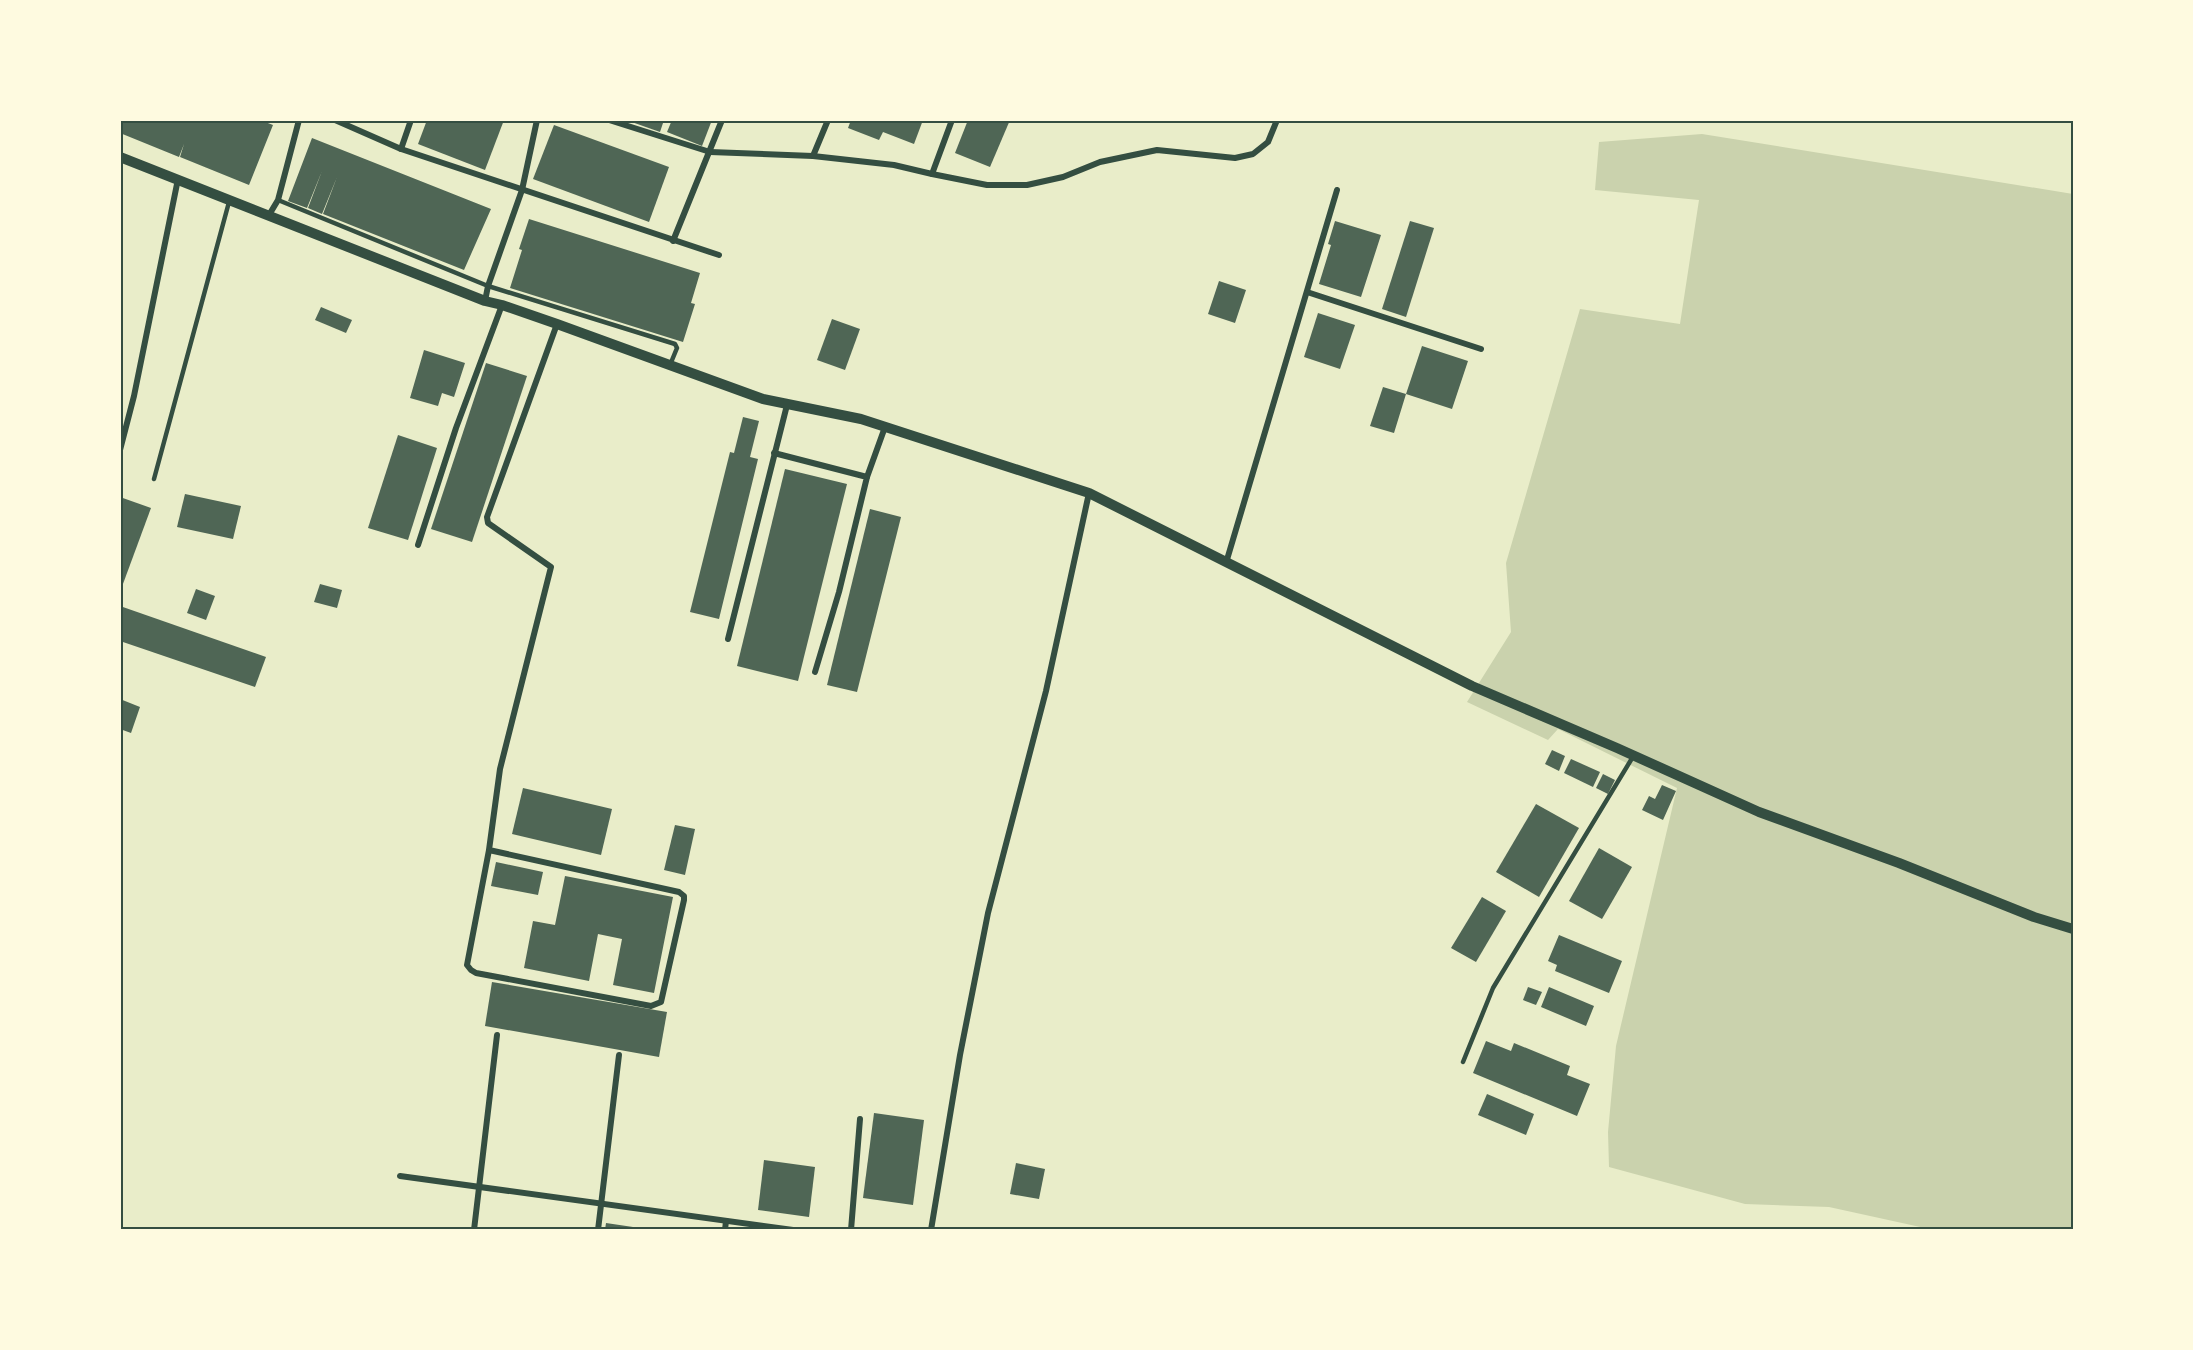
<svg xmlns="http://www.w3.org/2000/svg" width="2193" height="1350" font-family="'Fira Sans',sans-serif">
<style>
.green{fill:#cad2ad}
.building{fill:#4f6655}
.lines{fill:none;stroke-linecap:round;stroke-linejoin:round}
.service{stroke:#344e41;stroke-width:4.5}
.minor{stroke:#344e41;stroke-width:6}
.tertiary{stroke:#344e41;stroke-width:10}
.neatline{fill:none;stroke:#344e41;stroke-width:2}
</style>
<rect width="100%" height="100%" fill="#e9edc9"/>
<polygon class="green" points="1702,134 2073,194 2073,1230 1934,1230 1829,1207 1745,1204 1609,1167 1608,1132 1616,1046 1677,788 1558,729 1548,740 1467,702 1511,632 1506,563 1580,309 1680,324 1699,200 1595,190 1599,142"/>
<g class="building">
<polygon points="120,120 260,120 273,125 249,185 180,157 184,144 179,157 120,133"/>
<polygon points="427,120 504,120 485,170 418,144"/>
<polygon points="626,120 664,120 660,132"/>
<polygon points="672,120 712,120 702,146 667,132"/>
<polygon points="851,120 923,120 914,144 883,132 879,140 848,128"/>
<polygon points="968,120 1010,120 990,167 955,153"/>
<polygon points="554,125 669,167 649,222 533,179"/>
<polygon points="312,138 491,209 464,270 323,214 337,177 322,214 308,208 322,171 307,208 288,201"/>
<polygon points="529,219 700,273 691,303 695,304 683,342 510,288 522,250 519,249"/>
<polygon points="1335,221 1381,235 1361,297 1319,284 1331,245 1328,244"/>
<polygon points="1410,221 1434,228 1406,317 1382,309"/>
<polygon points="1219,281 1246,290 1235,323 1208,314"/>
<polygon points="321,307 352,320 346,333 315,320"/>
<polygon points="1318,313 1355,325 1340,369 1304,357"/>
<polygon points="832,319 860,329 845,370 817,360"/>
<polygon points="1422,346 1468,361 1452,409 1406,394 1394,433 1370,426 1383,387 1406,394"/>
<polygon points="424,350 465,363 454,397 442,393 438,406 410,398"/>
<polygon points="486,363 527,376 472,542 431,529"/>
<polygon points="743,417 759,421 750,457 758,459 719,619 690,612 730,452 734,453"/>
<polygon points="398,435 437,448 408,540 368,528"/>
<polygon points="785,469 847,484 798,681 737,666"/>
<polygon points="185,494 241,506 233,539 177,527"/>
<polygon points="120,497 151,508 120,592"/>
<polygon points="870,509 901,517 857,692 827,685"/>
<polygon points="320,584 342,590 337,608 314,602"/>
<polygon points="196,589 215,596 206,620 187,613"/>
<polygon points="120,606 266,657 255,687 120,641"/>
<polygon points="120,699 140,707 131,733 120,729"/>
<polygon points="1552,750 1565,756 1559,771 1545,764"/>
<polygon points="1571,759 1600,772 1593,787 1564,773"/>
<polygon points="1603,774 1615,780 1608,794 1596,788"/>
<polygon points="1662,785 1676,791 1663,820 1642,810 1649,796 1655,799"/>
<polygon points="523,788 612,809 601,855 512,834"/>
<polygon points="1536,804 1579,828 1539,897 1496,872"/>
<polygon points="675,825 695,829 685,875 664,870"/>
<polygon points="1599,848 1632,867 1602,919 1569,901"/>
<polygon points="496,862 543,872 538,895 491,886"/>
<polygon points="565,876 673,897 654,993 613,985 622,939 598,934 589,981 524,968 533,921 555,925"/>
<polygon points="1482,897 1506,911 1476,962 1451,948"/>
<polygon points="1559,935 1622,961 1609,993 1555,971 1557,965 1548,961"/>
<polygon points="492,982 667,1012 659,1057 485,1026"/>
<polygon points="1528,987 1542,992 1536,1005 1523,1000"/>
<polygon points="1549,987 1594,1006 1586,1026 1541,1007"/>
<polygon points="1486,1041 1511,1051 1514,1043 1570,1066 1567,1075 1590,1084 1577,1116 1473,1073"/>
<polygon points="1487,1094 1534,1114 1526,1135 1478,1115"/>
<polygon points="874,1113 924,1120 913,1205 863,1198"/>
<polygon points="764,1160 815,1167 809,1217 758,1210"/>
<polygon points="1016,1163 1045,1169 1039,1199 1010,1194"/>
<polygon points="606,1223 633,1227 633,1230 605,1230"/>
</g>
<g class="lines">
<g class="service">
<polyline points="278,200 488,286 675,344 677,348 670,365"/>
<polyline points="154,479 229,202"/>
<polyline points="1463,1062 1493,988 1634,755"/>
</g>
<g class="minor">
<polyline points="335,120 401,149 719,255"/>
<polyline points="609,120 710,152 813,156 894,165 932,174 952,120"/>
<polyline points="401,149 411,120"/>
<polyline points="813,156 828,120"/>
<polyline points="932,174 987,185 1027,185 1063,177 1100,162 1157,150 1235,158 1253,154 1268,142 1277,120"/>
<polyline points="269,215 278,200 299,120"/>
<polyline points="673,241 722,120"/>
<polyline points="1307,292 1481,349"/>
<polyline points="485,301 488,286 522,190 537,120"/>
<polyline points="120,450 134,396 178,179"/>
<polyline points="774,453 867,477 839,592 815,672"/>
<polyline points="867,477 885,427"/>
<polyline points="418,545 456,428 502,305"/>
<polyline points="1226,563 1337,190"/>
<polyline points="728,639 787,405"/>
<polyline points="489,850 679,892 684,896 684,900 661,1002 651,1006 476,973 471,970 467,965 489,850 500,769 551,567 488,523 487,517 557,324"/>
<polyline points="400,1176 793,1230"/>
<polyline points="474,1230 497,1035"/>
<polyline points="598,1230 619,1055"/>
<polyline points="725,1230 726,1221"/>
<polyline points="851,1230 860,1119"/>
<polyline points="931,1230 960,1055 988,913 1046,691 1089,493"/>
</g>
<polyline class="tertiary" points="120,157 485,301 502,305 557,324 763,399 861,419 1089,493 1472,686 1617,748 1759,812 1899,863 2034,917 2073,929"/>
</g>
<rect width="2193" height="1350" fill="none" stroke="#fefae0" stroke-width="243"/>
<rect x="122" y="122" width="1950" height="1106" class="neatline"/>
</svg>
